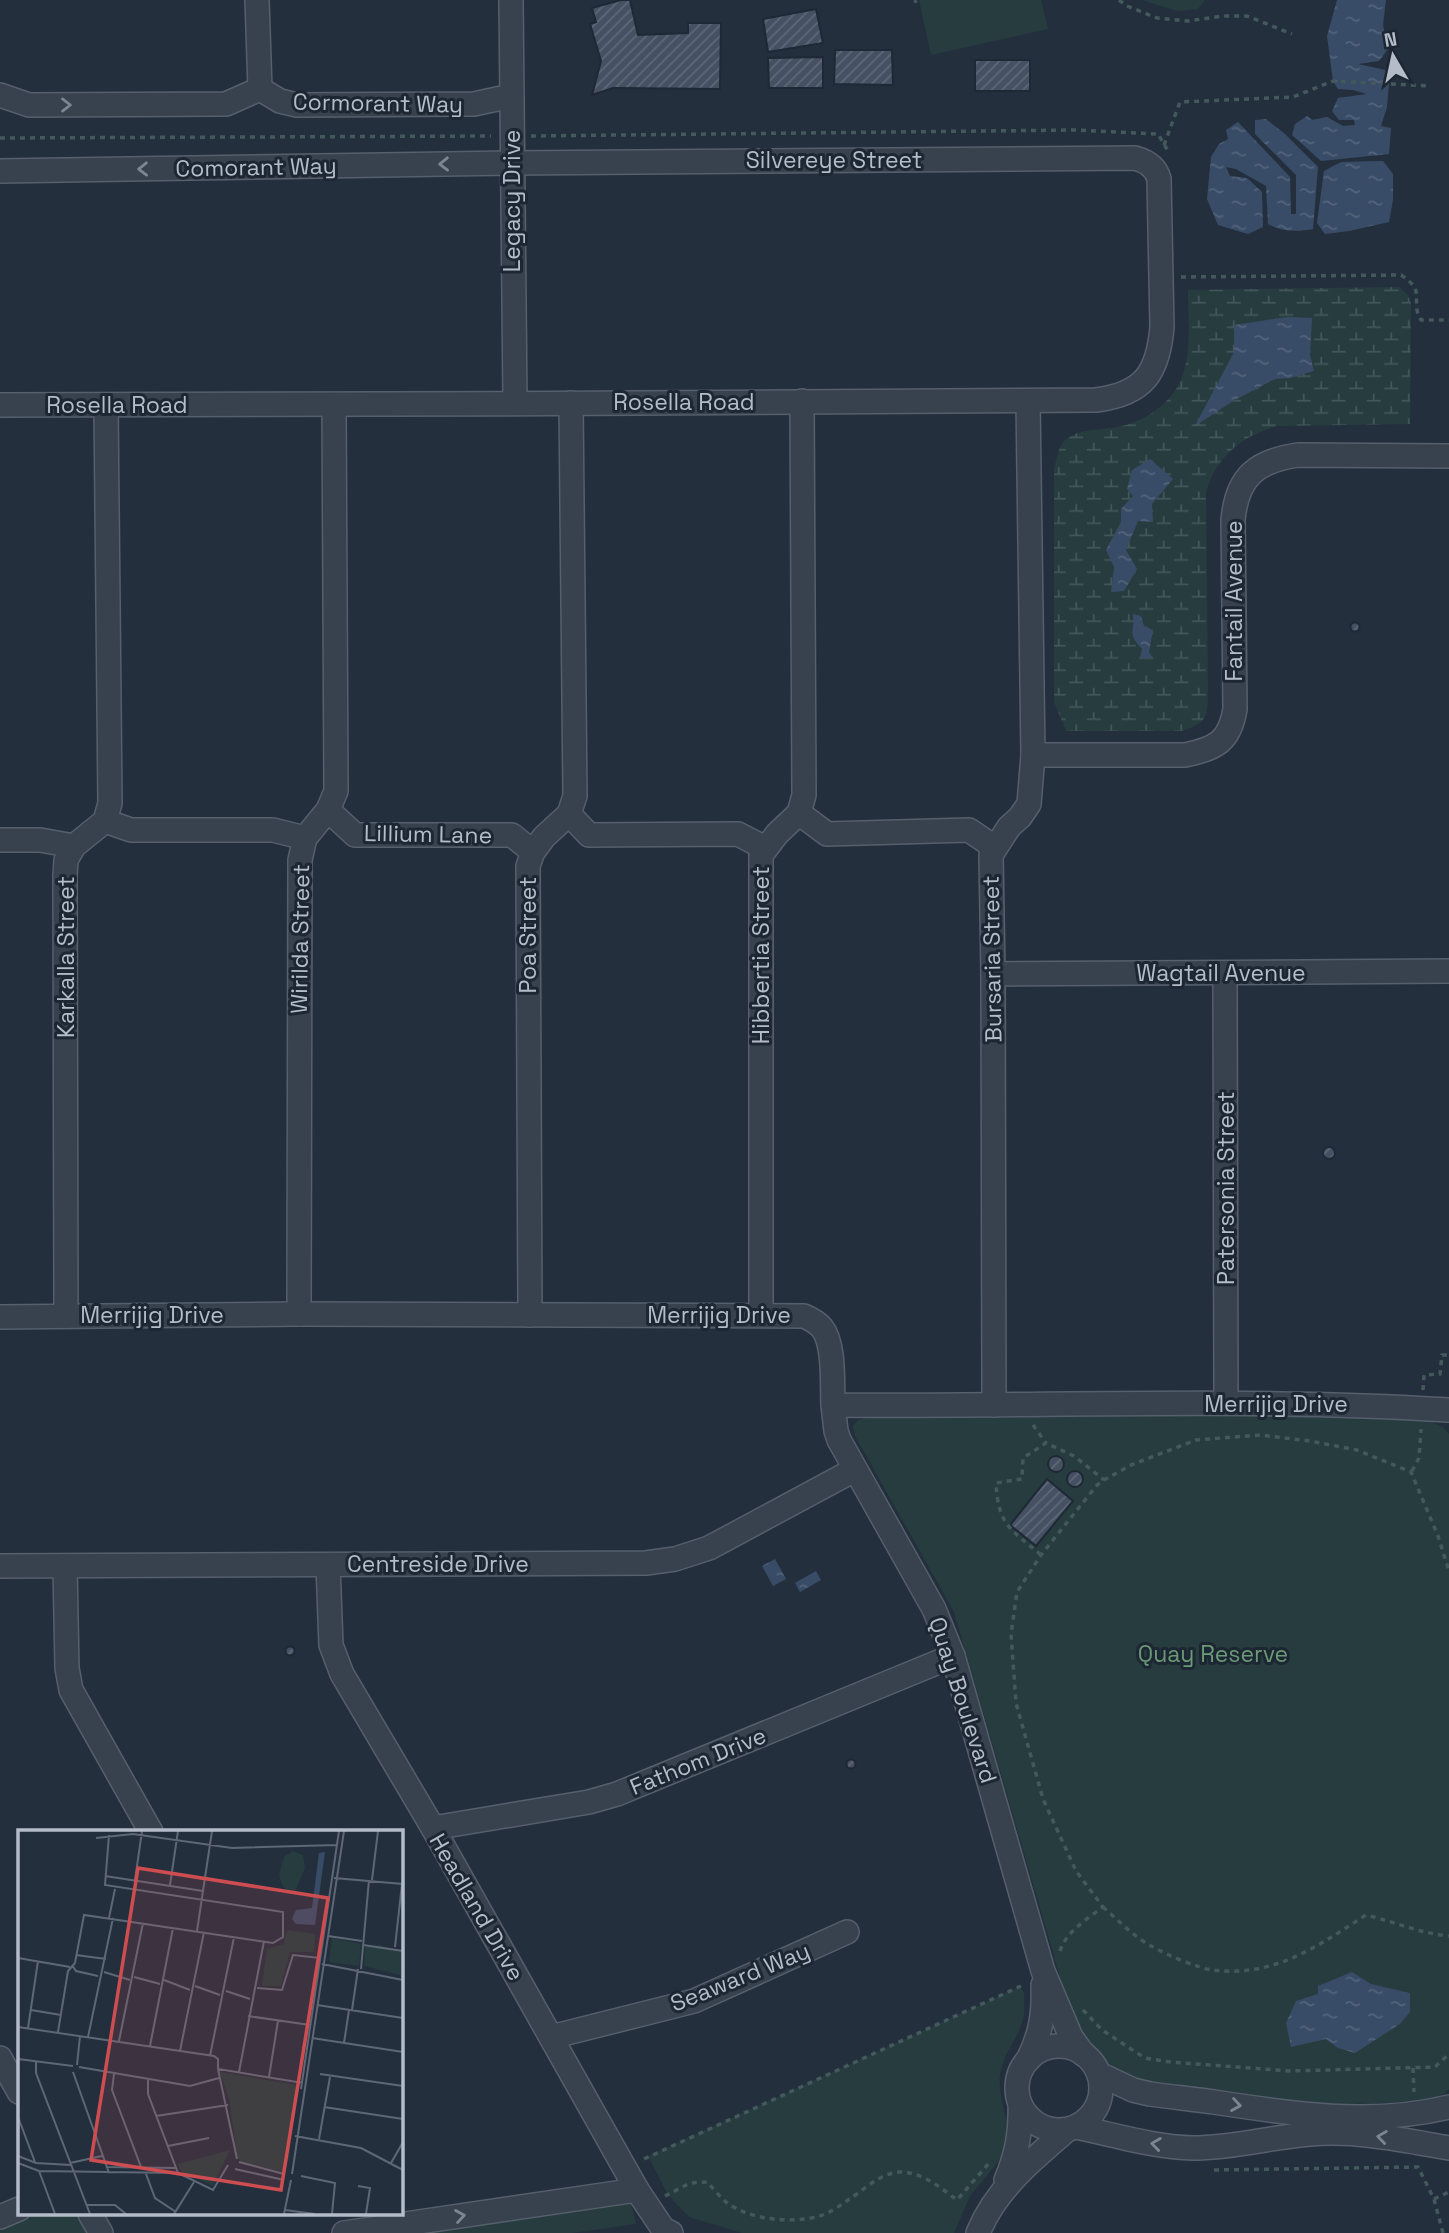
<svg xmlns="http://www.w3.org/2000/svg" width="1449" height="2233" font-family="'Space Grotesk',sans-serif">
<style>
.green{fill:#263c3f}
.wetland{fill:url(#wetland-marsh)}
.water{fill:url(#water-ripples)}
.building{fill:url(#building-hatch);stroke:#1f2835;stroke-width:2}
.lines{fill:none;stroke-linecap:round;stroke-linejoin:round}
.minor-casing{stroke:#565f6c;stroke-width:26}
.path{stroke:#44595c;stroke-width:3.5;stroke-dasharray:5 5;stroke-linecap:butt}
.minor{stroke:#38414e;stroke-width:23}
.oneway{stroke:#7c8592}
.labels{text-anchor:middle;stroke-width:6;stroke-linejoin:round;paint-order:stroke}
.street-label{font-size:23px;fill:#b4bcc9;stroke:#1d2633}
.park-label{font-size:23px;fill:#6b9a76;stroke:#1d2633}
.inset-road{fill:none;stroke:#5e6776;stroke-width:2}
.view{fill:#ce4d50;fill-opacity:0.15;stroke:#ce4d50;stroke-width:3.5}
.inset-edge{fill:none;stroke:#b4bcc9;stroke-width:3.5}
</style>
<defs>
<pattern id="wetland-marsh" width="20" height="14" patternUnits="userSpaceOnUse" patternTransform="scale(1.75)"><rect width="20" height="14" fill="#263c3f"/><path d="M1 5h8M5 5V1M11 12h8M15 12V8" fill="none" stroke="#435659"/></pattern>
<pattern id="water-ripples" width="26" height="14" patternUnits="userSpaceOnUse" patternTransform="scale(1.75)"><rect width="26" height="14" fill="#394c67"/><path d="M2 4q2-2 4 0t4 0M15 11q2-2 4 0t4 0" fill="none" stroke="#53647b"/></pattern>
<pattern id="building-hatch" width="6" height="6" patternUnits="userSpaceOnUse" patternTransform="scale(1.75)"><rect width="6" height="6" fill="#455162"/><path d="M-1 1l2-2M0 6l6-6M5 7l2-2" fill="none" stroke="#5d6877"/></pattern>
</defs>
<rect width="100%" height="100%" fill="#242f3e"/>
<g class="green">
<polygon points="919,0 1041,0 1048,29 931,55"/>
<polygon points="1142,0 1205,0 1198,9 1177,11"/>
<path d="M1329,1415L1428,1421L1443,1427L1449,1434V2089L1444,2094L1429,2100C1391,2103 1351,2105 1312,2103C1282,2102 1252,2094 1222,2091C1189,2088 1152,2089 1122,2074C1102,2063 1077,2030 1069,2008L954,1612L855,1436L853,1426L858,1420L865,1418Z"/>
<path d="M1019,1987L1024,1992C1024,1999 1025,2008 1024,2014C1021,2036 1003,2052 1000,2075C998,2093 1005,2111 1008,2128C1009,2137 1004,2145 1004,2155L970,2196L954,2233H742L689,2217L668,2195L648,2156Z"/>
<polygon points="630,2200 636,2224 572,2233 393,2233"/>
<polygon points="30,2214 78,2214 89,2233 0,2233 0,2227"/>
</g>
<path class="wetland" d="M1399,287L1407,294L1411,303L1410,424L1278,426C1243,435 1215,457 1206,493L1208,696C1207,720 1205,723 1182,731H1066L1054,702V470C1056,462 1057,451 1062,444C1075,427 1099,431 1117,427C1141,423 1166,407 1178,386C1193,358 1188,320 1188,290Z"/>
<g class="water">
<polygon points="1337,0 1386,0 1383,25 1388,49 1379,61 1358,64 1390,71 1387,107 1381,126 1391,128 1389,154 1321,161 1292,135 1295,124 1307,116 1312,120 1327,117 1343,126 1355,125 1354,120 1339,120 1332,111 1338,98 1367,94 1353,90 1338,89 1333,81 1327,36"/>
<path d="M1266,119L1285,134L1318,167L1313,229C1297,232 1282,232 1268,224L1266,186L1236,169L1226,167L1230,176L1247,178L1262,192L1263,227L1248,234L1218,225L1207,199L1211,157L1219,144L1228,139L1226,130L1238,122L1290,177L1291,214H1296V175L1255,134V120Z"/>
<polygon points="1383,161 1393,174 1393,200 1389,222 1349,231 1325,234 1317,223 1324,171 1341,162"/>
<polygon points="1287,317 1312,318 1310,355 1314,371 1290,378 1275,379 1233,401 1195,426 1234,352 1234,325"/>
<polygon points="1150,459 1173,479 1152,504 1153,522 1138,521 1126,550 1137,569 1124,591 1111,592 1114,567 1106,550 1121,522 1121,509 1133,496 1127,489 1132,470"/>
<path d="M1133,614L1141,616L1144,626L1153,630L1149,652L1153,658H1140L1142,649C1127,633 1135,633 1133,614Z"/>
<polygon points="775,1559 786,1579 773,1586 762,1566"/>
<polygon points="816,1571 821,1580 800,1592 795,1583"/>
<polygon points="1352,1972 1371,1984 1410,1993 1410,2012 1400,2024 1355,2053 1338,2048 1326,2039 1291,2047 1286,2023 1296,2001 1318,1994 1318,1986"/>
</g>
<g class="building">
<polygon points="621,0 630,0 638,35 688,33 688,23 721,23 720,89 613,88 592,95 601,61 590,24 596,22 592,8"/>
<polygon points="816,9 823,43 768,52 763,19"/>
<polygon points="835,50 892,50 893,85 834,84"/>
<polygon points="823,57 823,88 769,88 768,58"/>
<rect x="975" y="60" width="55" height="31"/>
<circle cx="1355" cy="627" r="4.5"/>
<circle cx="1329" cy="1153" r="6"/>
<circle cx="1056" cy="1464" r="8"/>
<circle cx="1075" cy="1479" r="8"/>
<polygon points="1047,1479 1073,1501 1036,1546 1010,1525"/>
<circle cx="290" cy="1651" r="4.5"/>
<circle cx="851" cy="1764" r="4.5"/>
</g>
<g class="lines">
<defs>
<g id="minor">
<polyline points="257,0 260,89"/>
<polyline points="511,0 515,402"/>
<polyline points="260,89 280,101 297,105 474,104 511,96"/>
<polyline points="0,95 29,105 226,104 260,89"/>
<path d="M0,171L512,163L1135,158C1146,161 1156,167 1159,179L1162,327C1158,373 1144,394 1096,400C731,404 365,404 0,405"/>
<path d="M1033,755H1185C1216,749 1230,741 1235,709L1233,520C1237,477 1256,461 1298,455L1449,456"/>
<polyline points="328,810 355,835 512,835 533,852"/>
<polyline points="799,813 827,834 969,830 994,847"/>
<polyline points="569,814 589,835 738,834 765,848"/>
<polyline points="105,821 131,830 273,830 305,838"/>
<polyline points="0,840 40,840 74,846"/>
<polyline points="1225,973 1226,1403"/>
<polyline points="993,974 1449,971"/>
<polyline points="299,1314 300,860 305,838 328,810 336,791 334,405"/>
<polyline points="530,1315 528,866 533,852 544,837 569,814 575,796 571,403"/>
<polyline points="761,1315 761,855 777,834 799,813 804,795 802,401"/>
<polyline points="66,1316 65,876 66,860 74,846 105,821 110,803 106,405"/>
<path d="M0,1317L299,1314L804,1316C811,1319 817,1322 822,1328C835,1344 832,1385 833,1405C1038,1407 1244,1397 1449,1410"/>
<polyline points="833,1405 836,1431 839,1440 934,1609 953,1656 1043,1971 1071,2037 1083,2054"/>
<polyline points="994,1405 993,974 991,855 1009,827 1020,817 1029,804 1033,755 1028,401"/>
<polyline points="328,1565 331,1645 342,1674 433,1828 637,2190 663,2229 671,2233"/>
<polyline points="0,1566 646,1563 675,1559 709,1548 854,1470"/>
<polyline points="65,1566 67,1668 71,1690 151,1832"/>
<polyline points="433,1828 589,1802 617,1794 953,1656"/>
<polyline points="551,2037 694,2001 847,1932"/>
<circle cx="1059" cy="2088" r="42"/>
<polyline points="0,2058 19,2092"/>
<path d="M1028,2060C1041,2033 1044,2015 1043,1985"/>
<path d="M1099,2074L1133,2090L1150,2094C1171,2097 1193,2099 1214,2102C1291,2114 1372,2126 1449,2107"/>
<path d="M1076,2127C1115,2135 1153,2147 1193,2148C1233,2148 1271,2137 1310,2134C1357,2130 1403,2140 1449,2148"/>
<path d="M1006,2180C1017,2154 1021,2132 1020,2104"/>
<polyline points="90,2214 101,2233"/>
<polyline points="0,2217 19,2209"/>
<polyline points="344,2233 637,2190"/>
<path d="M978,2233C996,2189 1032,2160 1067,2130"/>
</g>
</defs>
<use href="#minor" class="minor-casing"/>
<g class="path">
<polyline points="915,0 916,3"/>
<polyline points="1119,0 1127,6 1157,18 1188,21 1223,16 1247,16 1292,34"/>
<polyline points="531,136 1075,130 1158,134 1168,151"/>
<polyline points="0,138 491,136"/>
<polyline points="1164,145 1180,102 1293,97 1333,81 1430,86"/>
<path d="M1181,277L1401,275C1428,292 1409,301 1421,320H1449"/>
<polyline points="1423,1390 1424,1375 1440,1374 1442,1355 1449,1355"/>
<polyline points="1033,1425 1046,1443"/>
<polyline points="1412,1471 1419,1458 1421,1429"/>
<path d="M1041,1555C1011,1529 998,1526 996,1483L1022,1479L1023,1458L1046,1443L1074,1456L1104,1480"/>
<path d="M1103,1907C1118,1920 1135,1938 1153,1947C1165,1954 1200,1969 1213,1970C1273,1978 1318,1946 1366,1915C1395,1922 1419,1933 1449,1936"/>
<path d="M1060,1951C1066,1932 1087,1919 1103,1907L1076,1871L1043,1799L1016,1703L1011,1634L1017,1592L1041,1555L1097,1485L1104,1480L1131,1465L1196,1440L1260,1435L1310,1441L1357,1450L1411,1472L1438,1536L1449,1571"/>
<polyline points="1083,2010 1102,2030 1145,2058 1170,2062 1290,2071 1435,2067 1449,2054"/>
<polyline points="1413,2068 1414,2092"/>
<polyline points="644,2159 1021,1986"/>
<polyline points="1214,2170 1418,2167 1434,2199 1443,2233"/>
<path d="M665,2196L690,2183L707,2182C713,2188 719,2196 726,2202C749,2220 792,2224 820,2216C829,2213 840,2206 848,2200C864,2190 880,2173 900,2172C922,2172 941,2188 957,2200L990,2162"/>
<polyline points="1434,2199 1449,2192"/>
</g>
<use href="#minor" class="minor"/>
</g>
<defs><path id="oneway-chevron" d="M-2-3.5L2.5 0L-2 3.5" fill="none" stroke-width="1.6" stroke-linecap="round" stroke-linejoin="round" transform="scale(1.75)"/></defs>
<g class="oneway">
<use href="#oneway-chevron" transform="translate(66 105)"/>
<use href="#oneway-chevron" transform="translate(444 164) rotate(179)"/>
<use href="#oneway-chevron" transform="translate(143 169) rotate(179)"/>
<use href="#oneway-chevron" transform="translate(1236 2105) rotate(9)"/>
<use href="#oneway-chevron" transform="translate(1382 2137) rotate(-172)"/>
<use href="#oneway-chevron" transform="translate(1156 2144) rotate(-172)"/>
<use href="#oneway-chevron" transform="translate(460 2216) rotate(-9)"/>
</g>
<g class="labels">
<g class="street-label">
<text transform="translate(378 103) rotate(1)" y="8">Cormorant Way</text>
<text x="834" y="168">Silvereye Street</text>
<text transform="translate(256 167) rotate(-1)" y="8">Comorant Way</text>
<text transform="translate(512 201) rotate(-90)" y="8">Legacy Drive</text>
<text x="684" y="410">Rosella Road</text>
<text x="117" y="413">Rosella Road</text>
<text transform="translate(1234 601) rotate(-90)" y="8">Fantail Avenue</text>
<text transform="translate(428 834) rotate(1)" y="8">Lillium Lane</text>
<text transform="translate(528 935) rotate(-90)" y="8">Poa Street</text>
<text transform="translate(300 939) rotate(-89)" y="8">Wirilda Street</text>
<text transform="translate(761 955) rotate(-90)" y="8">Hibbertia Street</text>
<text transform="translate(66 957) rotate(-90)" y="8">Karkalla Street</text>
<text transform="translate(992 959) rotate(-91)" y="8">Bursaria Street</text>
<text x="1221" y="981">Wagtail Avenue</text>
<text transform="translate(1226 1188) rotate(-90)" y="8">Patersonia Street</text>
<text x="152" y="1323">Merrijig Drive</text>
<text x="719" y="1323">Merrijig Drive</text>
<text x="1276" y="1412">Merrijig Drive</text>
<text x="438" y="1572">Centreside Drive</text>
<text transform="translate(963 1700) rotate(72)" y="8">Quay Boulevard</text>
<text transform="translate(698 1761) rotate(-22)" y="8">Fathom Drive</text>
<text transform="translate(477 1907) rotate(60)" y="8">Headland Drive</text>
<text transform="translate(740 1977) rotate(-22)" y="8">Seaward Way</text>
</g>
<g class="park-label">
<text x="1213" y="1662">Quay Reserve</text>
</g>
</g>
<g transform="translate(18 1830)">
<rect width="385" height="385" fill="#242f3e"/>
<path d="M275,21L285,25L287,38L276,64L265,57L261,45L266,27ZM314,108L343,114L341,136L311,132ZM362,115L385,122V146L346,136L347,117ZM202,242L279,255L271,329L265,342L224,333L219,327L211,269ZM212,320L195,356L164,342L160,334Z" fill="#263c3f"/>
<path d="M269,100L297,104L296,122H272L263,156H244L249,119L265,114Z" fill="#263c3f"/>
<path d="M307,22L297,95L278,94L274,89L278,80L294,78L301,23Z" fill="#394c67"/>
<path class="inset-road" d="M78,8L115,4L214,18L319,15M87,46L185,61M316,48L385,54M117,50L124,1M354,50L360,1M152,55L160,1M91,88L97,59M179,101L194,1M310,106L344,111M345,115L385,121M377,117L384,54M58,125L88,129M0,128L52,137M304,134L385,150M54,135L58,141L80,146M343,139L351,50M86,142L112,150M116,147L142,154M146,150L172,160M177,156L202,165M239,158L264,160L275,125L302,128M208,161L232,169M299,175L385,188M13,180L43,185M334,180L340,139M230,186L292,195M0,197L196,226L200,229V239L285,253M10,198L20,131M40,202L50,141L57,133L66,85L255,113L265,107V82L87,55L91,5M70,207L95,88M294,208L385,222M101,211L125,93M326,213L331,180M132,216L155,98M162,221L186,102M192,226L216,107M0,229L55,236M18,232V243L72,384M59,235L62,206M61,237L172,256L201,248M200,239L219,329M55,242L91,343M221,242L246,111M96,244L94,260L123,337M302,244L385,256M251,247L260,191M130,250V264L160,343L195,360L210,335M283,259L321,1M306,277L385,289M138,286L210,275M0,287L17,332M277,306L343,318L385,340M301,309L312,247M150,316L191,308M0,326L18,333L53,335M221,332L266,344M0,333L21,341L160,343M52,333L84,326M373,333L385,312M88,337L157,338M217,339L266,350M21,341L37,384M128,344L137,368L158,382M274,344L326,1M283,346L317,353L314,384M340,356L352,358L348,384M68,375H97L108,384M267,380L297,384M156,384L176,352M266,384L273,350"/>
<path class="view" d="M120,38L310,68L263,360L73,330Z"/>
<rect width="385" height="385" class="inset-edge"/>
</g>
<g transform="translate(1393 56) rotate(351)" stroke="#1d2633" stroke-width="5" paint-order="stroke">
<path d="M0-5L12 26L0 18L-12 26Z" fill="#b4bcc9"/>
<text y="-10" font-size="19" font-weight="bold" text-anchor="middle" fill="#b4bcc9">N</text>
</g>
</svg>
